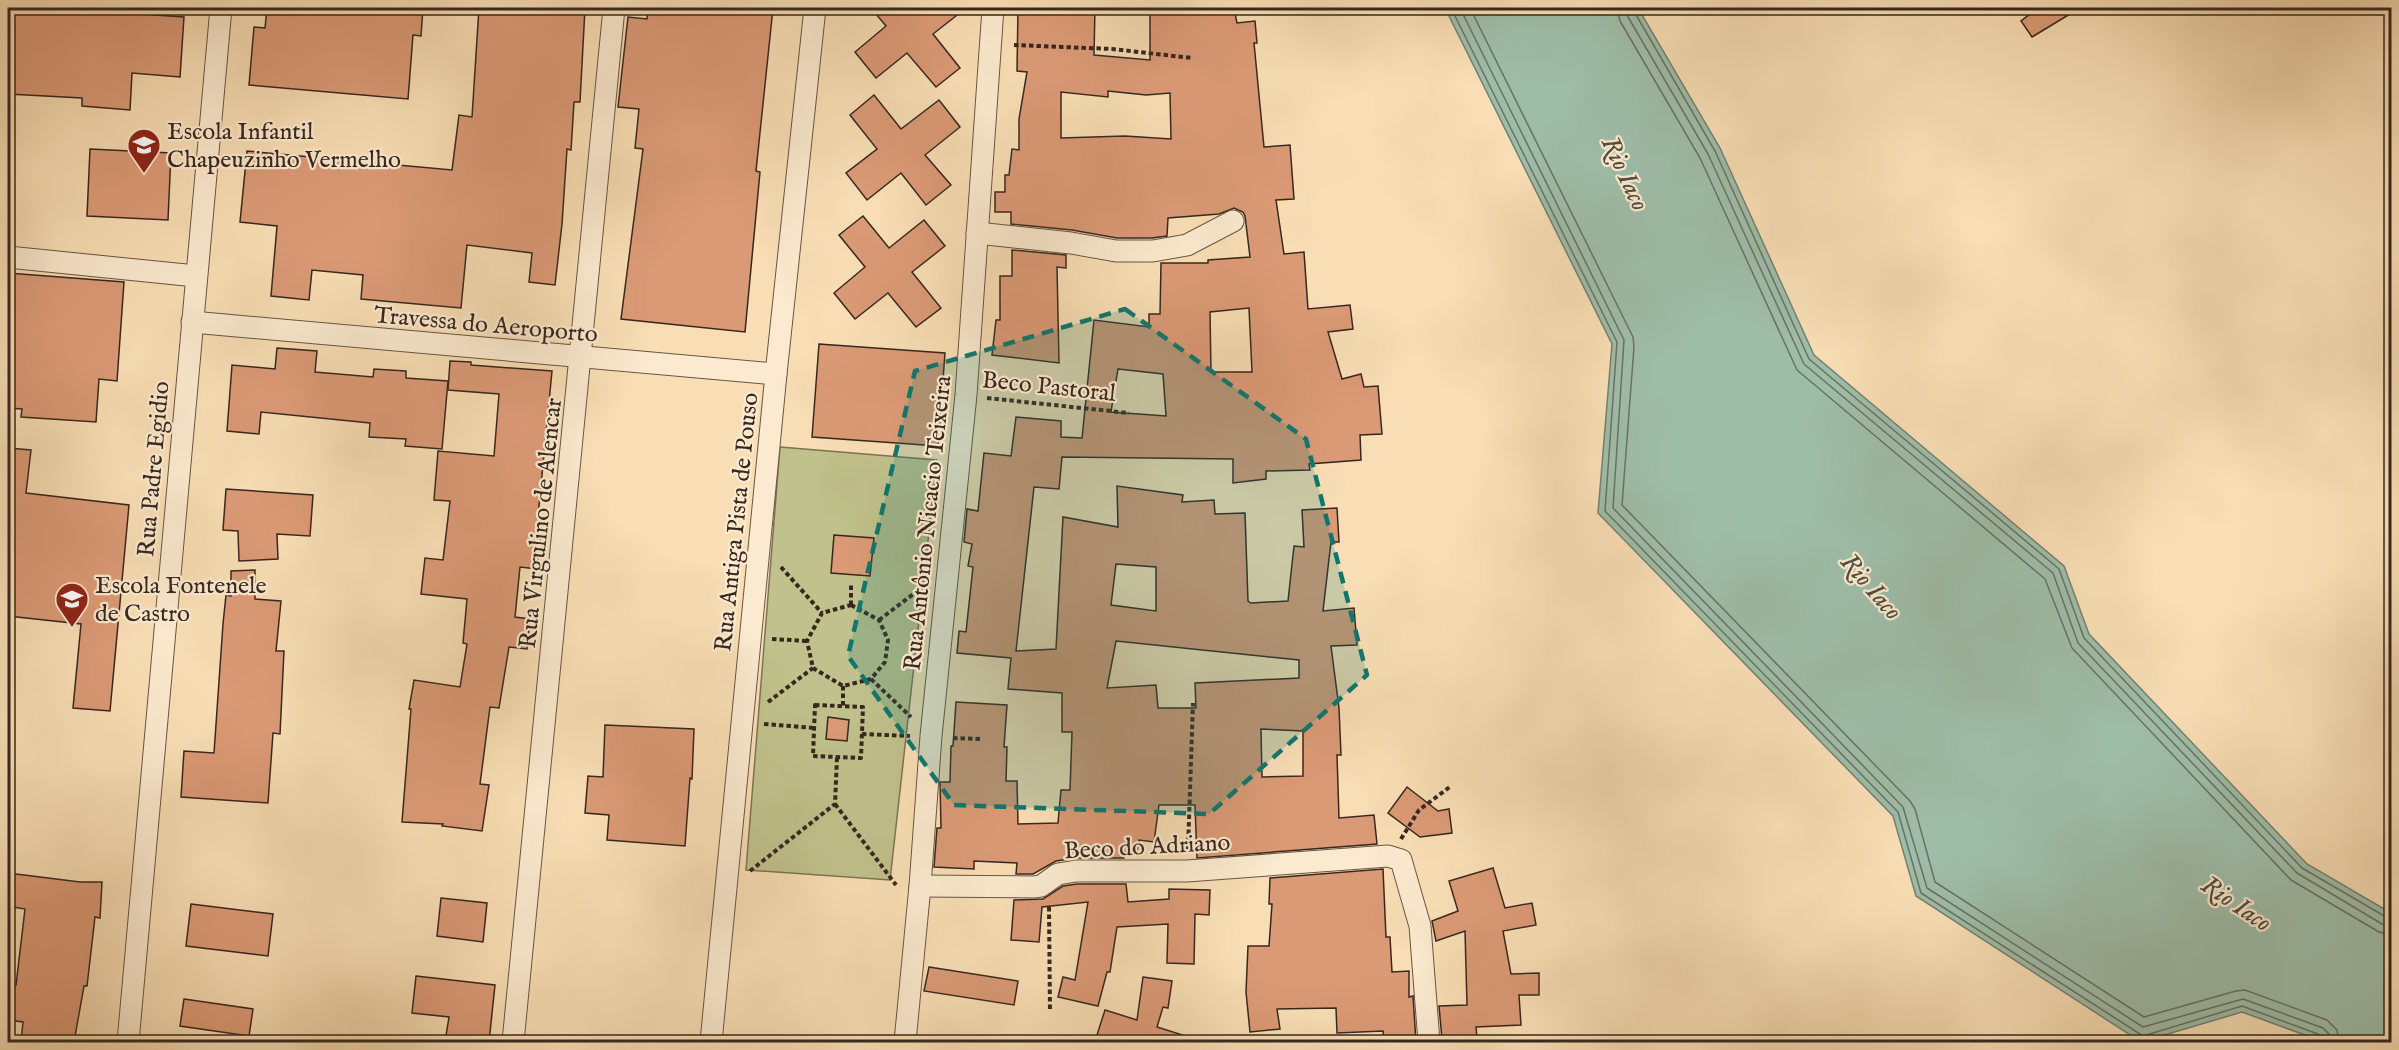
<svg xmlns="http://www.w3.org/2000/svg" width="2399" height="1050" font-family="'IM FELL English',serif">
<style>
.green{fill:#c0c18c;stroke:#7c7456;stroke-width:1.5}
.water{fill:#9ebda9;stroke:#758172;stroke-width:1.5}
.lines{fill:none;stroke-linecap:round;stroke-linejoin:round}
.shore{stroke:#6a7264;stroke-width:1.5}
.building{fill:#db9a76;stroke:#37271f;stroke-width:1.5;fill-rule:evenodd}
.minor-casing{stroke:#685544;stroke-width:23}
.path{stroke:#37271f;stroke-width:4;stroke-dasharray:4.5 3;stroke-linecap:butt}
.minor{stroke:#fbeacf;stroke-width:21}
.marked{fill:#0f766e;fill-opacity:0.2;stroke:#0f766e;stroke-width:4.5;stroke-dasharray:12 8;stroke-linejoin:round}
.labels{text-anchor:middle;stroke-width:4.5;stroke-linejoin:round;paint-order:stroke}
.poi-label{font-size:24px;fill:#37271f;stroke:#fbeacf;text-anchor:start}
.street-label{font-size:24px;fill:#37271f;stroke:#fbeacf}
.water-label{font-size:26px;font-style:italic;fill:#514c42;stroke:#fbeacf}
</style>
<rect width="100%" height="100%" fill="#f9deb5"/>
<filter id="stains"><feTurbulence type="fractalNoise" baseFrequency=".00333" numOctaves="4"/><feColorMatrix values="0 0 0 0 .2 0 0 0 0 .09 0 0 0 0 .02 0 0 0 .5 -.17"/></filter>
<radialGradient id="worn" r=".72"><stop offset=".6" stop-color="#630" stop-opacity="0"/><stop offset="1" stop-color="#630" stop-opacity=".3"/></radialGradient>
<polygon class="green" points="780,447 937,460 890,880 746,870"/>
<polygon class="water" points="1445,8 1638,8 1720,148 1814,355 2064,566 2089,634 2307,864 2391,913 2391,1042 2324,1042 2242,1012 2141,1042 1916,896 1893,816 1598,513 1612,344"/>
<g class="lines">
<g class="shore">
<polyline points="1451,8 1617,342 1605,511 1898,812 1921,893 2143,1036 2242,1006 2318,1034 2322,1038 2323,1042"/>
<polyline points="1460,8 1624,340 1613,508 1903,807 1927,888 2143,1027 2243,999 2323,1028 2329,1034 2330,1042"/>
<polyline points="1470,8 1633,337 1634,347 1622,505 1910,801 1915,809 1935,882 2144,1017 2236,991 2245,990 2327,1020 2337,1030 2339,1042"/>
<polyline points="1617,8 1620,21 1700,158 1797,370 2045,579 2072,648 2291,880 2379,932 2392,935"/>
<polyline points="1626,8 1628,17 1708,154 1804,364 2053,573 2078,643 2297,873 2382,924 2392,926"/>
<polyline points="1634,8 1635,13 1715,151 1809,359 2059,569 2084,638 2302,868 2386,917 2392,918"/>
</g>
</g>
<g class="building">
<polygon points="8,8 49,8 184,17 180,77 132,73 130,110 82,106 82,98 8,94"/>
<polygon points="267,8 423,8 421,36 413,35 408,99 249,85 254,27 265,28"/>
<polygon points="479,8 585,8 580,102 574,102 571,150 567,149 562,224 555,285 529,282 532,253 467,245 461,308 361,299 363,275 312,270 309,300 271,296 277,226 240,222 247,151 452,170 459,115 472,117"/>
<polygon points="648,8 773,8 756,171 760,172 745,332 621,319 643,149 635,148 639,109 618,107 628,17 647,19"/>
<polygon points="871,8 966,8 933,34 960,68 936,87 907,53 876,78 855,52 886,26"/>
<path d="M1018,8H1095L1094,55L1150,60V8H1234L1237,23L1255,21L1257,43H1254L1264,147L1290,145L1294,199L1276,200L1284,254L1304,252L1308,309L1350,305L1353,329L1328,332L1342,379L1361,374L1364,387L1378,386L1382,434L1360,435L1361,460L1309,464L1310,470L1266,471V479L1233,483V459L1062,457L1059,489L1034,487L1016,651L1056,649L1063,517L1118,527L1117,486L1183,495L1182,502L1214,500L1215,514L1245,513L1248,601L1251,603L1288,601L1294,546L1304,547L1302,510L1337,508L1339,542H1331L1323,611L1354,608L1357,645L1331,646L1339,708L1341,755H1337L1339,818L1374,815L1377,844L1197,858L1195,805H1159L1154,842L1139,840L1137,853L1123,851L1124,858H1076L1056,861L1033,874H1016L1017,863L974,861V869L934,867L937,828H941L940,782H950L951,746H953L956,702L1007,705L1004,747H1007L1006,781H1017L1018,824L1058,823L1061,790H1070L1072,732H1062V693L1008,689L1011,658L957,653L959,631L966,632L973,567L968,566L972,544L964,542L967,509L978,511L984,453L1011,456L1016,417L1061,421V437L1082,438L1094,320L1149,327V314H1160L1161,263H1208V260L1250,257L1245,216L1243,212L1234,208L1219,214L1168,218L1167,236L1152,238H1117L1072,230L1011,224V212H995V192H1005V175H1009L1012,149L1019,150V119L1027,72L1017,71ZM1108,91L1146,95L1170,93L1171,139L1125,136L1061,138V92L1108,97ZM1249,308L1252,372H1211L1210,312ZM1118,369L1163,374L1166,416L1111,412ZM1116,564L1156,567V611L1111,605ZM1116,641L1299,660V678L1195,683L1196,708H1158L1156,685L1107,688ZM1261,729L1303,731V776L1262,777Z"/>
<polygon points="2038,8 2080,8 2032,37 2021,21"/>
<polygon points="874,95 901,129 939,100 960,127 925,155 951,185 926,205 901,173 867,200 846,173 877,149 850,115"/>
<polygon points="90,149 171,153 168,220 87,216"/>
<polygon points="863,216 889,248 924,220 945,246 912,272 941,308 916,327 888,293 855,319 834,293 865,267 839,235"/>
<polygon points="1012,250 1066,255 1066,268 1057,267 1059,363 992,355 996,320 1000,320 1000,276 1012,276"/>
<polygon points="8,273 124,282 117,381 99,379 96,422 21,417 22,409 8,408"/>
<polygon points="819,344 945,353 938,446 812,437"/>
<polygon points="277,348 317,351 315,372 373,377 374,369 406,371 406,378 448,381 442,449 405,446 406,439 369,437 370,423 261,412 259,434 227,431 232,365 275,369"/>
<polygon points="450,361 471,362 471,365 552,371 538,517 543,517 537,569 520,567 515,617 530,619 527,649 509,647 499,708 490,707 480,784 489,785 482,831 442,826 443,824 402,822 411,709 409,709 414,680 460,687 467,644 463,643 467,599 421,594 425,558 443,560 450,501 434,500 438,451 494,456 499,394 448,390"/>
<polygon points="8,448 31,450 26,493 129,505 110,711 73,708 81,624 8,616"/>
<polygon points="226,489 313,495 310,536 277,534 278,559 239,561 238,531 223,530"/>
<polygon points="834,535 874,538 870,576 831,573"/>
<polygon points="255,570 255,599 281,601 276,651 284,651 280,734 273,733 268,803 181,797 184,751 214,753 223,624 226,595 231,596 231,571"/>
<polygon points="828,717 849,720 847,741 826,739"/>
<polygon points="605,725 694,729 692,779 690,778 685,846 607,840 609,815 585,813 588,776 603,777"/>
<polygon points="1407,787 1438,811 1449,809 1452,833 1420,837 1388,813"/>
<polygon points="1493,868 1505,908 1532,903 1536,925 1503,931 1511,974 1539,973 1539,995 1519,995 1521,1025 1476,1027 1477,1038 1442,1039 1439,1006 1467,1005 1465,931 1436,941 1432,921 1458,911 1449,881"/>
<polygon points="1383,869 1386,937 1390,937 1392,972 1409,971 1409,997 1413,996 1416,1042 1384,1042 1383,1031 1337,1033 1336,1008 1277,1009 1280,1029 1250,1032 1246,992 1248,946 1269,946 1272,904 1269,904 1270,878"/>
<polygon points="8,873 80,882 102,882 100,918 95,917 87,986 84,986 74,1042 21,1042 23,1022 8,1020 8,983 16,985 25,909 8,906"/>
<polygon points="1077,884 1126,884 1128,902 1169,899 1169,889 1210,890 1209,915 1195,914 1194,964 1167,963 1168,924 1117,927 1110,972 1107,972 1098,1006 1058,997 1063,977 1075,980 1088,902 1042,907 1039,942 1011,940 1014,900 1043,899 1063,886"/>
<polygon points="441,898 487,903 483,942 437,936"/>
<polygon points="191,904 273,914 268,956 186,946"/>
<polygon points="929,967 1018,981 1014,1005 924,991"/>
<polygon points="416,976 495,985 489,1042 445,1042 449,1017 412,1013"/>
<polygon points="1143,977 1172,981 1168,1008 1163,1007 1157,1027 1192,1038 1191,1042 1109,1042 1096,1038 1105,1010 1137,1020"/>
<polygon points="184,999 253,1009 249,1036 180,1026"/>
</g>
<g class="lines">
<defs>
<g id="minor">
<polyline points="977,233 1071,243 1116,251 1153,251 1187,245 1233,221"/>
<polyline points="8,257 196,276"/>
<polyline points="192,322 776,374"/>
<polyline points="920,886 1034,887 1041,886 1058,874 1076,871 1187,871 1388,856 1401,860 1420,926 1429,1042"/>
<polyline points="128,1042 221,8"/>
<polyline points="513,1042 614,8"/>
<polyline points="711,1042 776,374 815,8"/>
<polyline points="905,1042 920,886 931,736 966,395 993,8"/>
</g>
</defs>
<use href="#minor" class="minor-casing"/>
<g class="path">
<polyline points="1014,45 1112,49 1192,58"/>
<polyline points="987,398 1129,413"/>
<polyline points="781,567 822,613"/>
<polygon points="851,605 879,620 888,640 885,662 871,679 843,686 813,668 807,641 822,613"/>
<polyline points="851,605 851,583"/>
<polyline points="879,620 924,586"/>
<polyline points="772,639 807,641"/>
<polyline points="871,679 911,717"/>
<polyline points="843,686 843,706"/>
<polyline points="768,702 813,668"/>
<polygon points="815,705 863,707 861,758 813,756"/>
<polyline points="764,724 815,728"/>
<polyline points="862,734 910,736"/>
<polyline points="953,738 983,739"/>
<polyline points="835,804 896,885"/>
<polyline points="1401,839 1419,810 1451,786"/>
<polyline points="1188,849 1193,703"/>
<polyline points="750,871 835,804 837,757"/>
<polyline points="1049,907 1050,1011"/>
</g>
<use href="#minor" class="minor"/>
</g>
<path class="marked" d="M1125,309L1306,439L1367,675L1209,814L954,805L848,656L915,371Z"/>
<defs>
<symbol id="school-pin" viewBox="-11 -11 22 30"><path d="M0 17L-7.5 6A9.5 9.5 0 1 1 7.5 6Z" fill="#8f2418" stroke="#fbeacf"/><path d="M0-5L7-2L0 1L-7-2ZM-4 1L0 2.5L4 1V4Q0 6-4 4Z" fill="#fff"/></symbol>
</defs>
<g fill-rule="evenodd">
<use href="#school-pin" x="125" y="126" width="38" height="52"/>
<use href="#school-pin" x="53" y="580" width="38" height="52"/>
</g>
<g class="labels">
<g class="poi-label">
<text x="167" y="139">Escola Infantil<tspan x="167" dy="28">Chapeuzinho Vermelho</tspan></text>
<text x="95" y="593">Escola Fontenele<tspan x="95" dy="28">de Castro</tspan></text>
</g>
<g class="street-label">
<text transform="translate(486 324) rotate(5)" y="8">Travessa do Aeroporto</text>
<text transform="translate(1049 386) rotate(6)" y="8">Beco Pastoral</text>
<text transform="translate(153 469) rotate(-85)" y="8">Rua Padre Egidio</text>
<text transform="translate(736 522) rotate(-84)" y="8">Rua Antiga Pista de Pouso</text>
<text transform="translate(540 523) rotate(-84)" y="8">Rua Virgulino de Alencar</text>
<text transform="translate(927 523) rotate(-84)" y="8">Rua Antônio Nicacio Teixeira</text>
<text transform="translate(1147 846) rotate(-3)" y="8">Beco do Adriano</text>
</g>
<g class="water-label">
<text transform="translate(1626 173) rotate(65)" y="9">Rio Iaco</text>
<text transform="translate(1872 586) rotate(49)" y="9">Rio Iaco</text>
<text transform="translate(2237 903) rotate(34)" y="9">Rio Iaco</text>
</g>
</g>
<rect width="2399" height="1050" fill="none" stroke="#f9deb5" stroke-width="30"/>
<rect x="9" y="9" width="2381" height="1032" fill="none" stroke="#37271f" stroke-width="3"/>
<rect x="15" y="15" width="2369" height="1020" fill="none" stroke="#37271f" stroke-width="1.5"/>
<rect width="100%" height="100%" filter="url(#stains)"/>
<rect width="100%" height="100%" fill="url(#worn)"/>
</svg>
